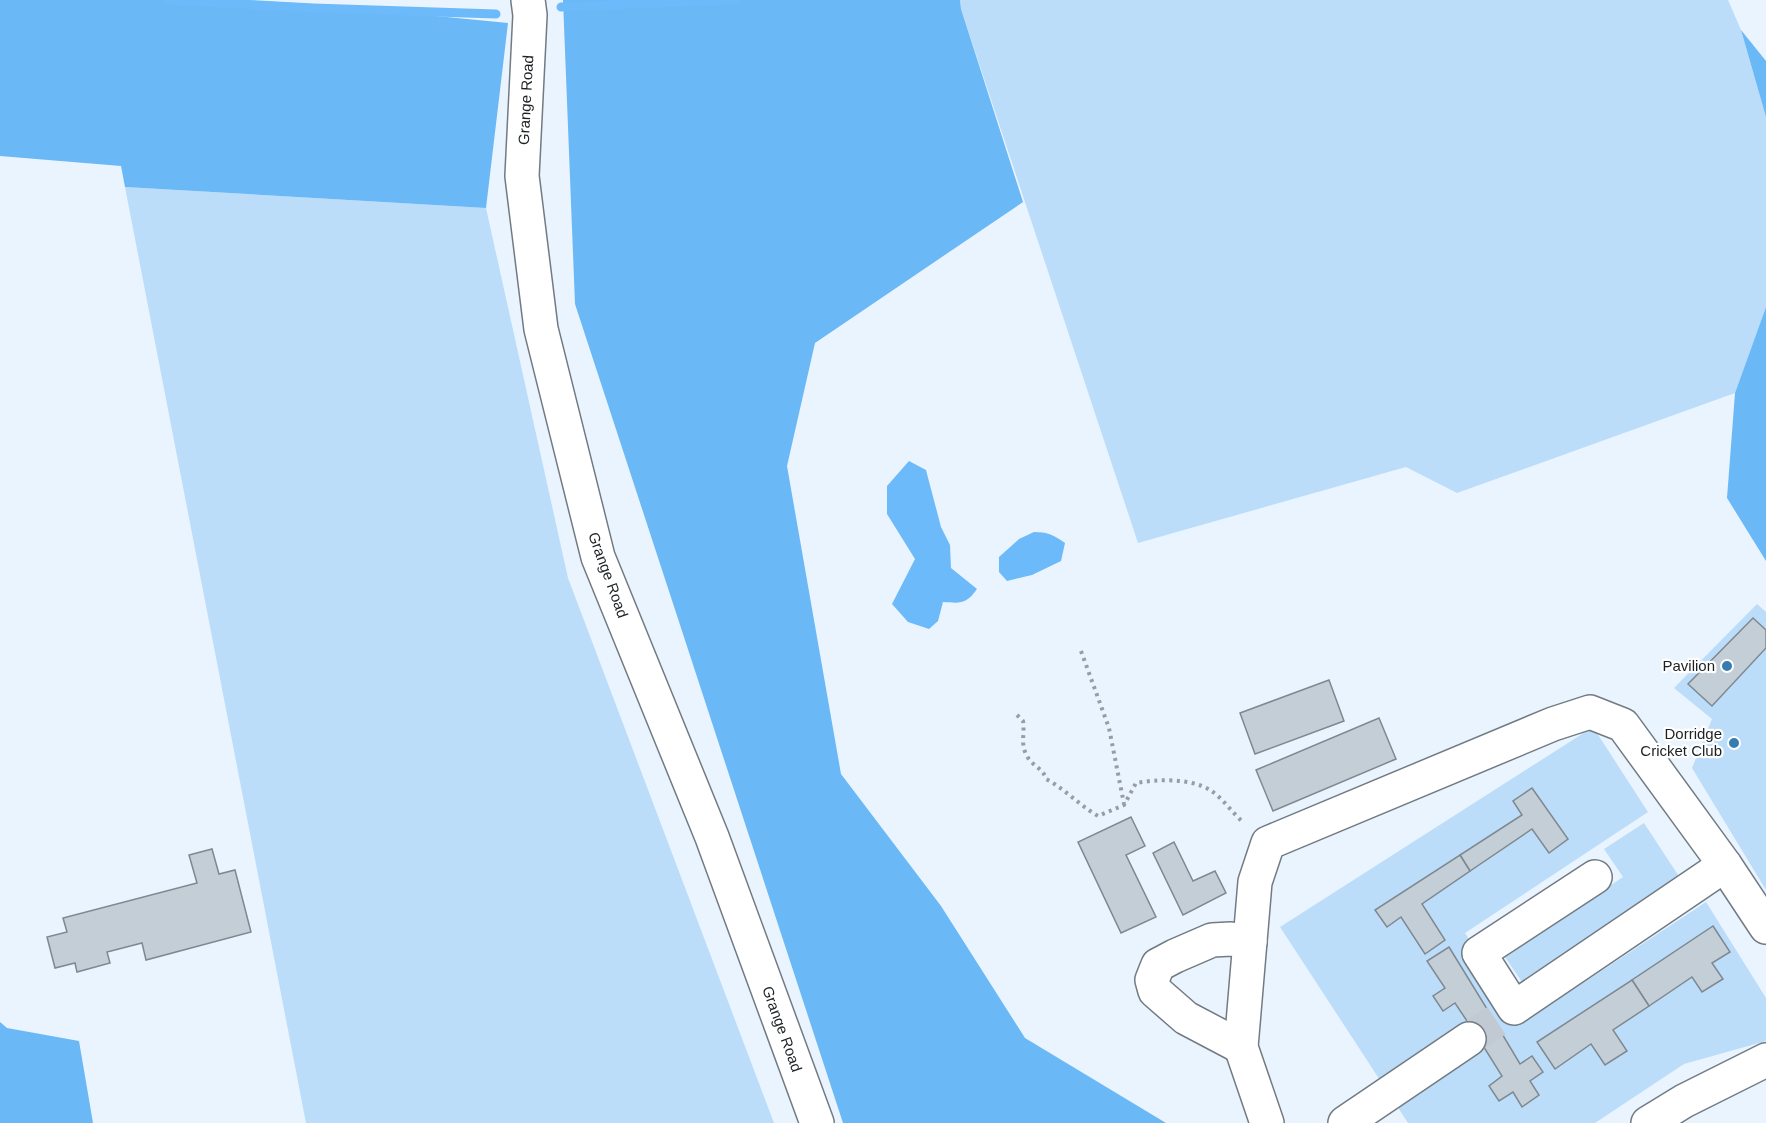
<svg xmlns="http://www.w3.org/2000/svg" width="1766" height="1123" font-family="Helvetica,sans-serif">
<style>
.green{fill:#bbddfa}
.forest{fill:#6ab8f6}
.water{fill:#6cbaf9}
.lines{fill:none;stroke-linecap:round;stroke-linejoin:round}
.stream{stroke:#6cbaf9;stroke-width:9}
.building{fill:#c3ced6;stroke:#7f8890;stroke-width:1.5}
.minor-tunnel{stroke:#c1cad2;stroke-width:33;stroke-dasharray:33 16;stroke-linecap:butt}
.minor-casing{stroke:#727b83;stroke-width:36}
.major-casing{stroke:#727b83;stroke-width:36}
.path{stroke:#969da4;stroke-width:4;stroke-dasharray:3 4.5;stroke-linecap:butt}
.minor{stroke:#fff;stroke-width:33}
.major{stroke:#fff;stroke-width:33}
.poi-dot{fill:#367cb1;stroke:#fff;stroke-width:2}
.labels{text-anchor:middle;stroke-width:4.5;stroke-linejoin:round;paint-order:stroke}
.street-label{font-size:15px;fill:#1d2124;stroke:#fff}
.poi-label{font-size:15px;fill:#1d2124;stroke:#fff;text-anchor:end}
</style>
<rect width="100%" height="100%" fill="#eaf4fe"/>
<g class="green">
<polygon points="960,0 1728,0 1741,30 1766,117 1766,307 1735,393 1457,493 1406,467 1138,543 961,9"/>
<polygon points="125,187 486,208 568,578 774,1123 306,1123"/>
<polygon points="1757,604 1766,612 1766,890 1692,768 1712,719 1674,688"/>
<polygon points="1593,727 1648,812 1465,933 1524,1022 1706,902 1766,998 1766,1041 1684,1064 1595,1123 1408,1123 1280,927"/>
<polygon points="1644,823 1684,884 1526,988 1505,957 1623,877 1604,849"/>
</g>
<g class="forest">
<polygon points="0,0 243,0 313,4 508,23 486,208 125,187 121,166 0,156"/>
<polygon points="563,0 960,0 961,9 1023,202 815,343 787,466 841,774 941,906 1025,1038 1166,1123 843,1123 575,304"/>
<polygon points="1741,30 1766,61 1766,117"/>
<polygon points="1766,307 1766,561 1727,498 1735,393"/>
<polygon points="0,1022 7,1028 79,1041 93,1123 0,1123"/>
</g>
<g class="water">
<path d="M909,461L926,470L941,527L950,545L951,568L977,589C966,605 960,603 943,602L938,621L929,629L908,622L892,604L915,559L887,514V486Z"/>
<path d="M1034,532C1047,532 1054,535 1065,543L1061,561L1032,575L1007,581L999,572V557L1019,539Z"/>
</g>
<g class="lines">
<g class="stream">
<polyline points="166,0 313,8 496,14"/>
<polyline points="561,7 738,0"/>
</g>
</g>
<g class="building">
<polygon points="1753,618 1766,630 1766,648 1712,706 1688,684"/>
<polygon points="1329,680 1344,721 1255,754 1240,713"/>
<polygon points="1379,718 1396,759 1273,811 1256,770"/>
<polygon points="1532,788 1568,839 1549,853 1532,829 1470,871 1460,855 1522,815 1513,801"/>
<polygon points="1131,817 1145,846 1126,855 1156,917 1121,933 1078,842"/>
<polygon points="1174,842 1193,881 1215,871 1226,893 1183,915 1153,853"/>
<polygon points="212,849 219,874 235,870 251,932 146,960 142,943 107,952 110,963 77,972 75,963 55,968 47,937 67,932 63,918 197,883 189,855"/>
<polygon points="1460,855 1470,871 1422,904 1445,940 1425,954 1401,917 1387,927 1375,910"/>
<polygon points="1713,926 1730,952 1712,963 1723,979 1702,992 1692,977 1649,1006 1632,980"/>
<polygon points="1449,947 1495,1022 1475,1033 1455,1003 1443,1011 1433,996 1445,988 1427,961"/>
<polygon points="1632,980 1649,1006 1613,1030 1627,1051 1605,1065 1591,1044 1555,1069 1537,1042"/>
<polygon points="1495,1022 1520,1064 1532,1056 1543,1072 1530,1081 1539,1095 1522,1107 1513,1092 1499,1101 1489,1086 1502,1076 1475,1033"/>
</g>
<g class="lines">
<polyline class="minor-tunnel" points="1469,1039 1502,1017"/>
<defs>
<g id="minor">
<polyline points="1595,877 1479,953 1514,1008 1725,865"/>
<polyline points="1241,1047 1186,1018 1155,991 1152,980 1158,965 1175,956 1212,940 1231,939 1250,942"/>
<polyline points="1267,1123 1241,1047 1255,882 1268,843 1553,724 1590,712 1623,725 1725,865 1766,927"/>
<polyline points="1345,1123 1469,1039"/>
<polyline points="1648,1123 1684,1101 1766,1060"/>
</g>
<polyline id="major" points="528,0 530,15 522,176 541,329 598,557 712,837 817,1123"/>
</defs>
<use href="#minor" class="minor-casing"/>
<use href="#major" class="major-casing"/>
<g class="path">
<polyline points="1081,651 1109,728 1124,804"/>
<path d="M1017,715L1023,721C1025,734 1020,744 1027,756C1032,766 1043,768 1046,779C1065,789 1079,805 1098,816L1124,805L1136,783C1158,779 1190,778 1210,790C1223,798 1233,814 1244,823"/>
</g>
<use href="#minor" class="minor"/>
<use href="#major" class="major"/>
</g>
<g class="poi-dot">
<circle cx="1727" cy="666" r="6"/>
<circle cx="1734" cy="743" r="6"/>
</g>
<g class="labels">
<g class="street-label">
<text transform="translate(526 100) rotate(-87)" y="5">Grange Road</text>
<text transform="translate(608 575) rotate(70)" y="5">Grange Road</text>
<text transform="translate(782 1029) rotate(70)" y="5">Grange Road</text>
</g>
<g class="poi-label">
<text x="1715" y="671">Pavilion</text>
<text x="1722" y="739">Dorridge<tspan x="1722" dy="17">Cricket Club</tspan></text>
</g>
</g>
</svg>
